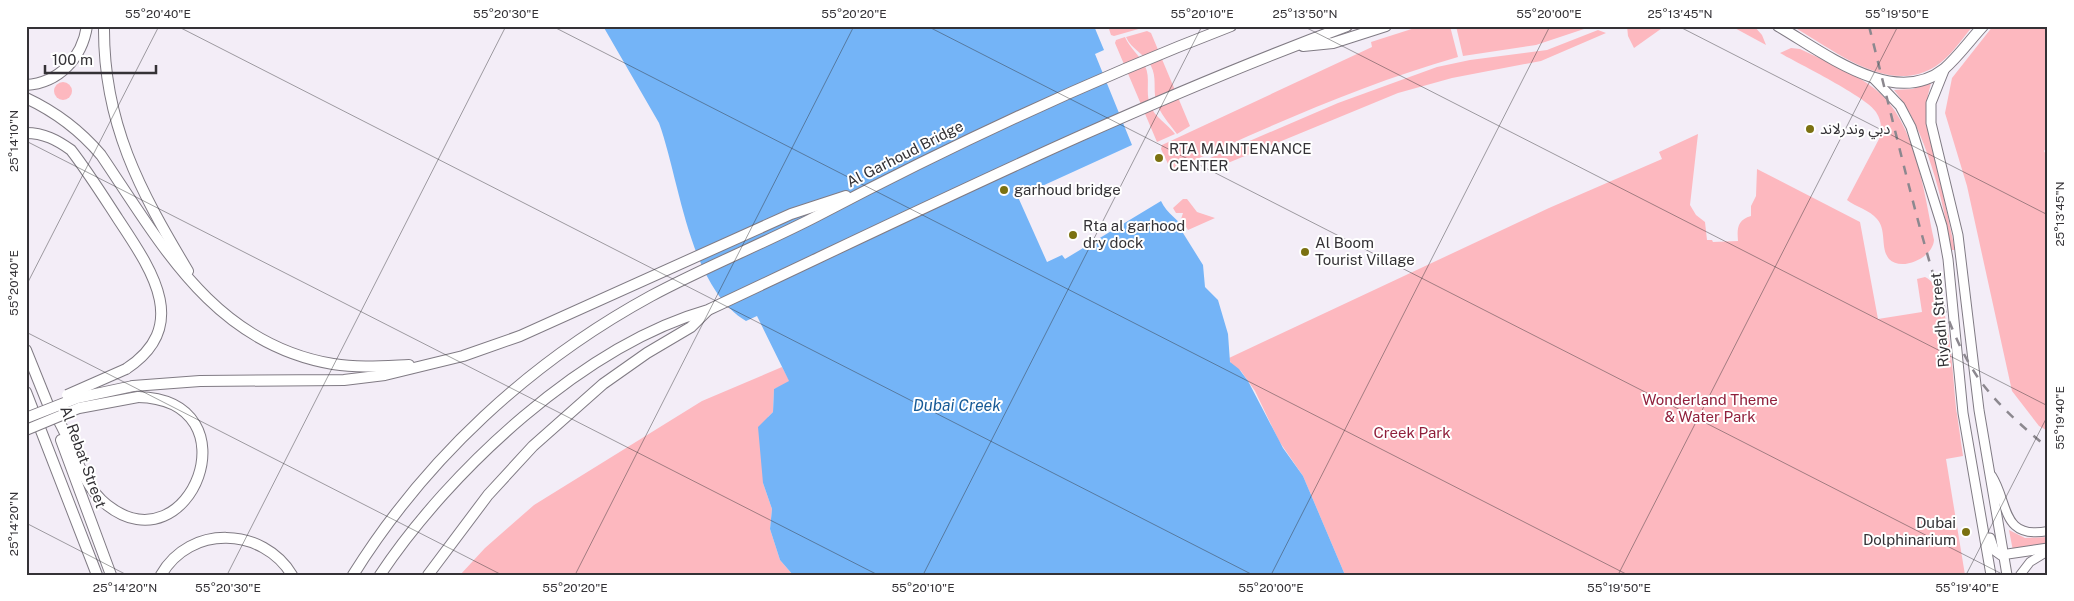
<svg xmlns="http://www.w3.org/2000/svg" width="2074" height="601" font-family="'Public Sans','Noto Sans Arabic',sans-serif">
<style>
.green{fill:#fdb8bf}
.water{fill:#74b4f7}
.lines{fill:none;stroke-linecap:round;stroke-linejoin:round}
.tertiary-casing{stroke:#807b84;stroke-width:10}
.secondary-casing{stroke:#807b84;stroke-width:11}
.motorway-casing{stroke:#807b84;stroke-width:12}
.tertiary{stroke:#fff;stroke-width:8}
.secondary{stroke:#fff;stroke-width:9}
.motorway{stroke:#fff;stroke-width:10}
.rail{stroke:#8c888f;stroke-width:2.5;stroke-dasharray:9 9;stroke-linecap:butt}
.motorway-bridge-casing{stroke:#807b84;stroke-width:12;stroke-linecap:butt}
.motorway-bridge{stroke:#fff;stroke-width:10}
.ticks{fill:none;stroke:#343236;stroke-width:1;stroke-opacity:0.45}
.poi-dot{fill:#7b7111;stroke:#fff;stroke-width:2}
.labels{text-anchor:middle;stroke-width:4;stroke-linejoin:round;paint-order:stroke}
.poi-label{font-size:15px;fill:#343236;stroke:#fff;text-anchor:start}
.street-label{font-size:15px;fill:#343236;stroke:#fff}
.park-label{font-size:15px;fill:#90203c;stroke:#fff}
.water-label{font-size:16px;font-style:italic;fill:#175a96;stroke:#fff}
.neatline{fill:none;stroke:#343236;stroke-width:2}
.ticks-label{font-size:12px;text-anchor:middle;fill:#343236}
</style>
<rect width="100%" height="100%" fill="#f3edf7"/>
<g class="green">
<polygon points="1108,26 1149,26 1114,36 1111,35"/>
<path d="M1421,26H1450L1458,57C1360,85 1268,127 1175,169L1169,166L1161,149L1162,145L1372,47L1371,42Z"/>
<polygon points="1456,26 1593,26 1536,45 1463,56"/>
<polygon points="1627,26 1665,26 1634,48 1628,36"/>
<polygon points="1731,26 1754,26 1762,35 1766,45"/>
<path d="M1792,26H1973C1961,40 1951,56 1936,66C1889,97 1833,49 1792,26Z"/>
<polygon points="1993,26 2048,26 2048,146 2044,151 2048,158 2048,431 2039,426 2012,391 1967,186 1945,113 1952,78"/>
<polygon points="1598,30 1606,33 1541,61 1452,78 1398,93 1223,165 1221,161 1214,165 1212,162 1204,165 1203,161 1338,103 1437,67 1470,60 1547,50"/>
<path d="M1147,31L1151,33L1190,126L1177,134C1169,123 1160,114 1156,101C1153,89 1157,77 1151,66C1145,54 1131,49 1126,37Z"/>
<path d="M1125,37C1130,49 1140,55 1145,66C1151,78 1145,92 1150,105C1155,118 1167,123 1175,134L1157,142L1115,43L1116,40Z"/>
<path d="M1791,48L1800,49C1825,61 1854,72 1875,89C1916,121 1924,193 1934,240C1933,258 1901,272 1889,259C1880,248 1887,230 1877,219C1870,210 1856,207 1847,200L1879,139C1882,130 1882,121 1876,112C1867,97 1799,64 1780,53Z"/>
<circle cx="63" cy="91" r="9"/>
<path d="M1931,83L1928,95L1927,119L1955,250H1951C1945,205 1924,124 1894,90L1912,89Z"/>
<path d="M1698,134L1690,205L1696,215L1705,222L1707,240H1712L1713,242L1738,241C1737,229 1737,220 1751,216V206L1756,196L1757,169L1860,222L1878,319L1922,312L1917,279L1925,277C1951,287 1953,388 1957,414C1959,428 1961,442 1963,456L1946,459L1965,575H1345L1303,476L1279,441L1255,391L1241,371L1231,364L1229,358L1549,208L1662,159L1659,152Z"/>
<polygon points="1183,199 1187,199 1197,212 1215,218 1188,230 1181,219 1183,213 1176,213 1173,208"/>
<polygon points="782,367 790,382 774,389 773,412 768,417 763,483 772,509 770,529 780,560 793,575 460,575 485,548 534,505 702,401"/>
<polygon points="2009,530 2025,538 2048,537 2048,545 2013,551"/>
</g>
<path class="water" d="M603,26H1094L1104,50L1095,54L1132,145L1018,197L1047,262L1062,255L1065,259L1161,201C1167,214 1178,219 1186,230L1183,233L1203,265L1205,287L1218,300L1228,334L1230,362L1239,369L1248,381L1283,448L1303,476L1345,575H793L780,560L770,529L772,509L763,483L758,427L773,412L774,389L789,381L757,316L746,321C689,287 680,181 659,123Z"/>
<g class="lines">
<defs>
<g id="tertiary">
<path d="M1992,476C2009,503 2001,540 2048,531"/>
<polyline points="2020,575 2030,562 2048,551"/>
</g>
<g id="secondary">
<polyline points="1945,68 1931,103 1931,123 1958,235 1979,410 2007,575"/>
<polyline points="1874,79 1900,106 1911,127 1942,226 1948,259 1963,413 1991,575"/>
<polyline points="1990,538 1994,550 2001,555 2048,548"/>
</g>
<g id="motorway">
<path d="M104,26C103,123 140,191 188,271"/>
<path d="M1778,26C1823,52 1894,109 1944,69C1958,57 1970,40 1983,26"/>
<polyline points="1303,46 1333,43 1386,26"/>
<path d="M26,85C59,83 82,58 87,26"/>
<path d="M26,98C56,112 79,129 101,155C162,245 214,344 333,364C358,368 384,366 409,365"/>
<path d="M26,133C44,133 57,140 71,150C88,172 103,196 118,219C151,269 192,326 126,369"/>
<polyline points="26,350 53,417"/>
<polyline points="133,386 200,381 344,380 385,375 463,356 520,336 791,214 846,196"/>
<polyline points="26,392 97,575"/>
<path d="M52,410C74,440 77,481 107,505C190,570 257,400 138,397"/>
<polyline points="61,440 111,575"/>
<path d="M161,575C190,524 263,527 292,575"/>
<path d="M353,575C426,458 530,362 651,296C705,267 763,244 817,216C952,145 1088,81 1231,26"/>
<path d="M380,575C450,470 584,345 708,310C919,211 1128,107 1347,26"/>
<polyline points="428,575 488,495 533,446 603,384 647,353 691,327 707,311"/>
</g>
</defs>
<use href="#tertiary" class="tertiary-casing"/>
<use href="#secondary" class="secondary-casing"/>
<use href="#motorway" class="motorway-casing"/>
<use href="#tertiary" class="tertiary"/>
<use href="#secondary" class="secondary"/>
<use href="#motorway" class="motorway"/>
<path class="rail" d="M1869,26C1886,93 1902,161 1920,228C1934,278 1950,339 1981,382C2000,407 2024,428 2048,448"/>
<defs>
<g id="motorway-bridge">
<polyline points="67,395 126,369"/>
<polyline points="26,418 77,398 133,386"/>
<polyline points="26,430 79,408 138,397"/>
</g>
</defs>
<use href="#motorway-bridge" class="motorway-bridge-casing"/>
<use href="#motorway-bridge" class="motorway-bridge"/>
</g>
<path class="ticks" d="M177,26L1253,575M552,26L1628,575M927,26L2004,575M1303,26L2048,406M1678,26L2048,215M26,141L878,575M26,286L159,26M26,332L502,575M26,523L127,575M227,575L506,26M575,575L854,26M923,575L1202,26M1271,575L1550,26M1618,575L1898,26M1966,575L2048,415"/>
<g class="poi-dot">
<circle cx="1810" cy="129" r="5"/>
<circle cx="1159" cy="158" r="5"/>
<circle cx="1004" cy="190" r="5"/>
<circle cx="1073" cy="235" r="5"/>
<circle cx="1305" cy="252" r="5"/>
<circle cx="1966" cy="532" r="5"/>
</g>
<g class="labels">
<g class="poi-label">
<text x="1820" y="134">دبي وندرلاند</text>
<text x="1169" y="154">RTA MAINTENANCE<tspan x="1169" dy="17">CENTER</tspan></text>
<text x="1014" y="195">garhoud bridge</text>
<text x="1083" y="231">Rta al garhood<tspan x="1083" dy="17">dry dock</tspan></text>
<text x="1315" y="248">Al Boom<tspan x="1315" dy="17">Tourist Village</tspan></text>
<text x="1956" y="528" text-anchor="end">Dubai<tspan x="1956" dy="17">Dolphinarium</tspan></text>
</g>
<g class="street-label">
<text transform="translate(905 154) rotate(-27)" y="5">Al Garhoud Bridge</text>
<text transform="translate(1940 320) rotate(-95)" y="5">Riyadh Street</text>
<text transform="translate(83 457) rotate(70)" y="5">Al Rebat Street</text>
</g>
<g class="park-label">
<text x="1710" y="405">Wonderland Theme<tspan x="1710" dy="17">&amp; Water Park</tspan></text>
<text x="1412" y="438">Creek Park</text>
</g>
<g class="water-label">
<text x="957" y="411">Dubai Creek</text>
</g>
</g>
<rect width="2074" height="601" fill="none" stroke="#ffffff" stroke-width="55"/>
<path d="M45 65v8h111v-8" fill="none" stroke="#343236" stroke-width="2.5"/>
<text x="52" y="65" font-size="15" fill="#343236" stroke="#ffffff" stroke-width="4" paint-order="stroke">100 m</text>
<rect x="28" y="28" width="2018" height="546" class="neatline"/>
<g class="ticks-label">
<text x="158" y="18">55°20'40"E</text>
<text x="506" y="18">55°20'30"E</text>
<text x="854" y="18">55°20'20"E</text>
<text x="1202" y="18">55°20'10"E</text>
<text x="1305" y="18">25°13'50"N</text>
<text x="1549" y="18">55°20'00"E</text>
<text x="1680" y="18">25°13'45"N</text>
<text x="1897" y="18">55°19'50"E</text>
<text transform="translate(14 141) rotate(-90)" y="4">25°14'10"N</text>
<text transform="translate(2060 214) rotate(-90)" y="4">25°13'45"N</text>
<text transform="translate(14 283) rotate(-90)" y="4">55°20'40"E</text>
<text transform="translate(2060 418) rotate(-90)" y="4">55°19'40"E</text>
<text transform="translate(14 524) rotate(-90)" y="4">25°14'20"N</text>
<text x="125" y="592">25°14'20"N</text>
<text x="228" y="592">55°20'30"E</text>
<text x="575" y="592">55°20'20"E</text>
<text x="923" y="592">55°20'10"E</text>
<text x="1271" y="592">55°20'00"E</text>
<text x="1619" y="592">55°19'50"E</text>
<text x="1967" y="592">55°19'40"E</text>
</g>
</svg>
